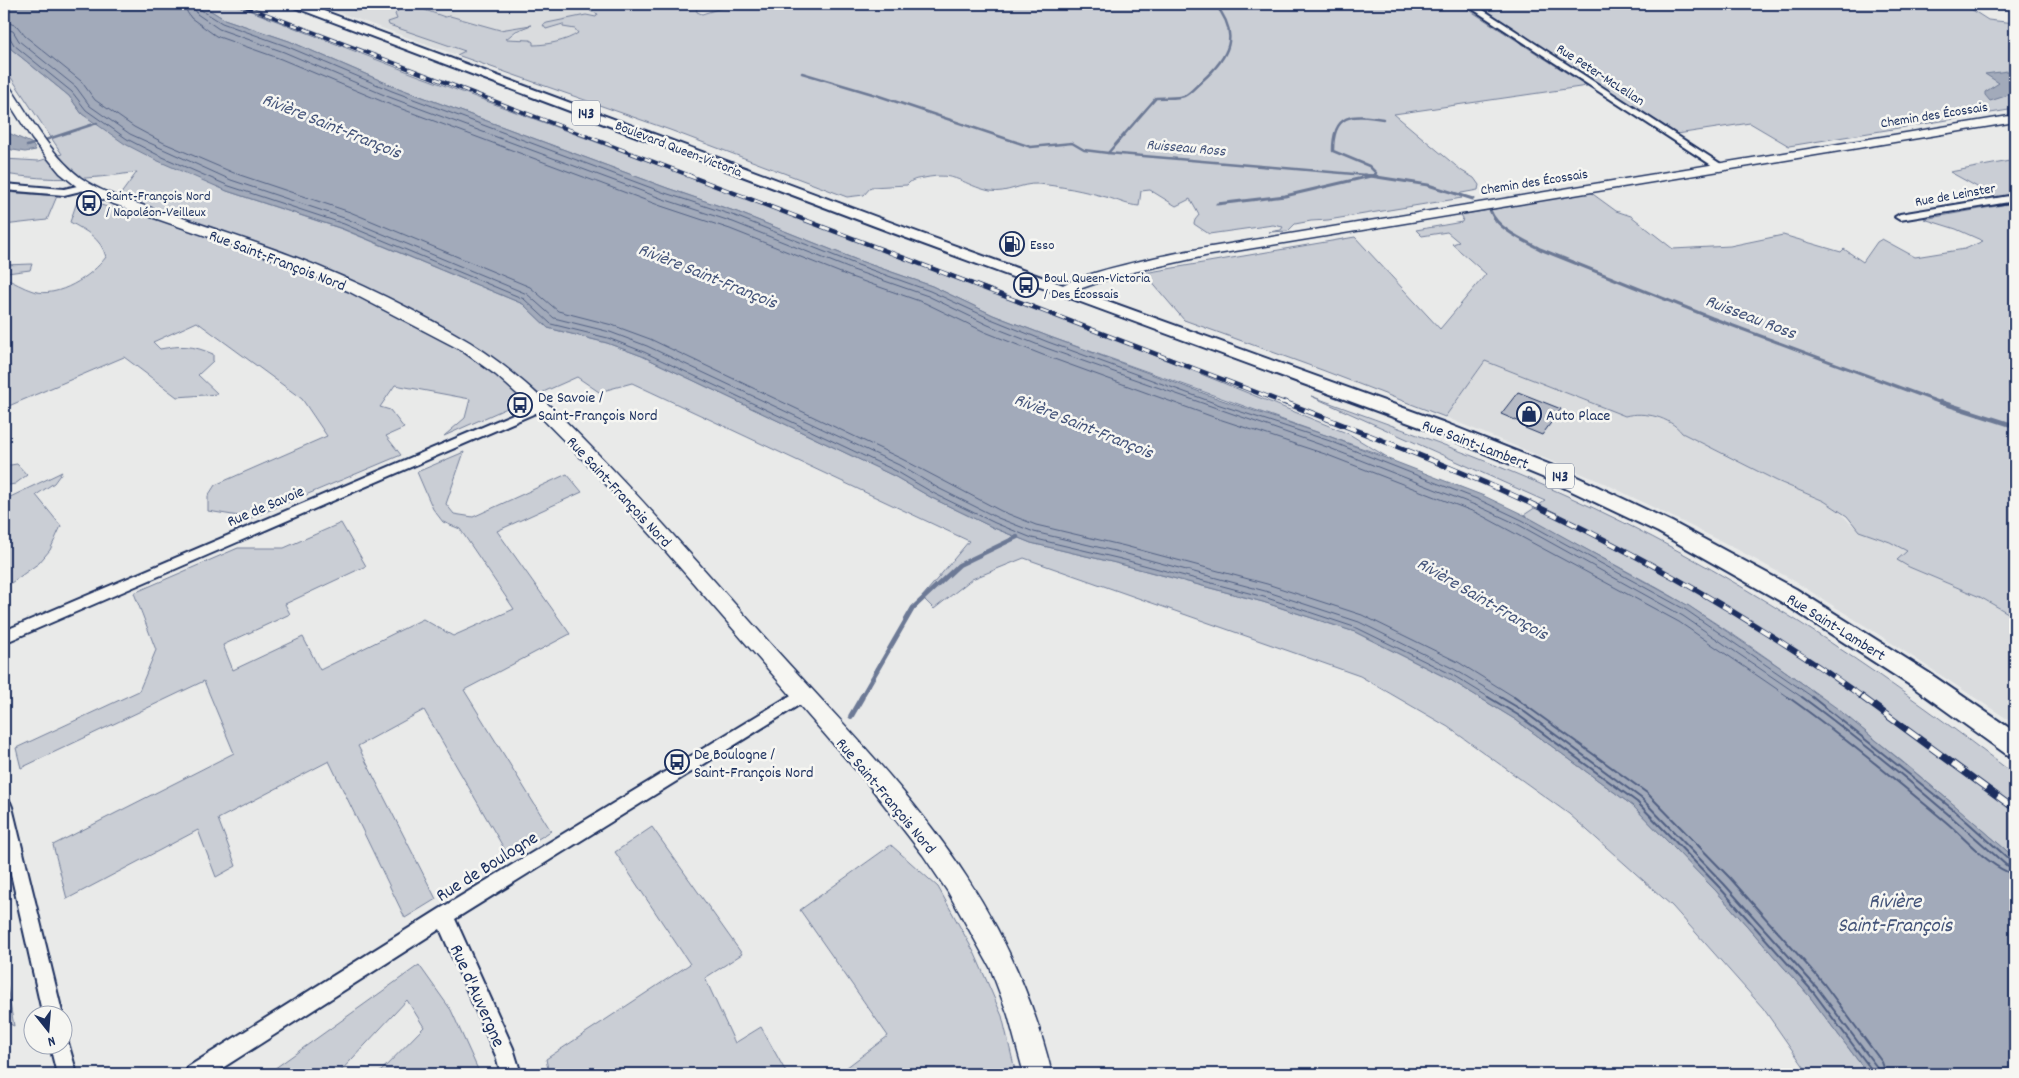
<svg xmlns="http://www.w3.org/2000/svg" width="2019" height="1078" font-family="Dekko,sans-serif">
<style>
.built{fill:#dadcde}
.green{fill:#caced5;stroke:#727e9a}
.water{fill:#a2aaba;stroke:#6c7995}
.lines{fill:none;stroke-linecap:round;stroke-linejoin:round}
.shore-far1{stroke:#516083;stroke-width:1}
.shore{stroke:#516083;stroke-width:2}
.stream-far3{stroke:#6c7995;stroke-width:2.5}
.stream-far2{stroke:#6c7995;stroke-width:3}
.stream-far1{stroke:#6c7995;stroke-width:4.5}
.stream{stroke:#6c7995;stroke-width:5.5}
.building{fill:#b6bbc6;stroke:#1b2f5e}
.street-casing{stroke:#1b2f5e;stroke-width:4}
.secondary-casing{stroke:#1b2f5e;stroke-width:3}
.primary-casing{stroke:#1b2f5e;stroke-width:4}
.street{fill:#f6f6f2;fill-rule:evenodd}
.secondary{fill:#f6f6f2;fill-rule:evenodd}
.primary{fill:#f6f6f2;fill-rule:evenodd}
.rail-far3-casing{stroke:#1b2f5e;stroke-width:4}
.rail-far2-casing{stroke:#1b2f5e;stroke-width:4.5}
.rail-far1-casing{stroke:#1b2f5e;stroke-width:5.5}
.rail-casing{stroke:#1b2f5e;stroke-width:7}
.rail-far3{stroke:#f6f6f2;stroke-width:2.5;stroke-dasharray:7;stroke-linecap:butt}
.rail-far2{stroke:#f6f6f2;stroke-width:3;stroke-dasharray:9;stroke-linecap:butt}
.rail-far1{stroke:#f6f6f2;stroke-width:4;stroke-dasharray:11;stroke-linecap:butt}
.rail{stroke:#f6f6f2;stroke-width:5;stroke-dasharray:14;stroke-linecap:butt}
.labels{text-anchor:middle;stroke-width:5;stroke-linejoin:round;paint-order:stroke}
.far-street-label{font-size:14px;fill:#1b2f5e;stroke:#f6f6f2}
.far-poi-label{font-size:14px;fill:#1b2f5e;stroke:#f6f6f2;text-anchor:start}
.shield{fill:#f6f6f2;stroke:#5d6b8a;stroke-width:1}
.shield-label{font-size:15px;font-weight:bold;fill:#1b2f5e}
.far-water-label{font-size:15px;font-style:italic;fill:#44547a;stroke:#f6f6f2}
.street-label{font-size:16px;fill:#1b2f5e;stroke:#f6f6f2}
.poi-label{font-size:16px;fill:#1b2f5e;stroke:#f6f6f2;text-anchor:start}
.water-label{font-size:18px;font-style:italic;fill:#44547a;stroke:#f6f6f2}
.near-street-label{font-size:19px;fill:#1b2f5e;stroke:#f6f6f2}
.near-water-label{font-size:21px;font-style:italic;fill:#44547a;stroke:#f6f6f2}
</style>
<rect width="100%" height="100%" fill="#e9eae9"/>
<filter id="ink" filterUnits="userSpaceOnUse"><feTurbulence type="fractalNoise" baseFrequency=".02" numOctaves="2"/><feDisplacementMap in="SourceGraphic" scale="10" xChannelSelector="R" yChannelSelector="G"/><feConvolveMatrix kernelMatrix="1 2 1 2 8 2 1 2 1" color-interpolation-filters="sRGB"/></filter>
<g filter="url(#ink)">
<g class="built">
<polygon points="315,4 356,4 353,5 360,11 381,4 395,8 432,38 431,40 466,51 457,55"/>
<polygon points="408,4 589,4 594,6 590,11 599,15 596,17 586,15 550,28 564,24 563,27 575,29 579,33 564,40 546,45 532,45 517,40 506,39 527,26 500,30 450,16 445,17"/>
<polygon points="1485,361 1625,416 1636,413 1646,414 1670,422 1682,433 1777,481 1824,501 1838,510 1851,524 1873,536 1890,542 1907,551 1909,567 1980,597 2015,617 2015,724 1878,634 1791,579 1729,545 1604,483 1445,417"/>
</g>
<g class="green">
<polygon points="200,4 233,4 411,73 996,291 1349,434 1387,457 1050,337 993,315 932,286 857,260 737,212 667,188 393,86 289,41 224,19"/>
<path d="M356,4H408L445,17L450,16L500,30L531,25L516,31L506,39L530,40L533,42V45C546,45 567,41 578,33L575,29L563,27V24L546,29L543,25L547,23L586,15L596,17L598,14L590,11L594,6L589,4H696L697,12L702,14L734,4H1396L1400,7L1423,4H1460L1587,86L1394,114L1462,171L1474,178L1479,185L1478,190L1456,194L1462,198L1328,220L1311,221L1295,224L1288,231L1269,232L1281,230L1283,227L1273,225L1209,234L1194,224L1195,220L1199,215L1190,199L1176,206L1150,190L1141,191L1139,206C1126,205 1118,200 1106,197C1084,191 1061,186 1038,184C1021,183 1007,194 990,191C962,185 957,171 924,178C917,179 912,179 907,185L871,187L864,195L847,197L670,130L457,55L465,51L389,25L388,22L397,19L395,14L399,10C383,0 371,10 355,11L352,8Z"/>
<polygon points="1475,4 1963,4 1988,20 2015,23 2015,109 1789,146 1750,123 1677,134"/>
<path d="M4,37L10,48L69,96L82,114L227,191L342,229L523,304L548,328L607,343L642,356L894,476L932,498L994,528L1031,543L1120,564L1263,602L1355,632L1449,679L1516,720L1633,806L1716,891L1810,997L1868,1074H1809L1763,1008L1672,906L1569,814L1448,727L1360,676L1024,558L972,579L934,609L922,597L969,541L632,383L599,392L577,377L444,436L465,418L470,399L395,385L380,407L390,410L404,428L386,436L401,455L251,518L208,511V496L215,485L327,436L302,399L197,322L153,342L160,349C182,345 192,345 213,354V361L198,375L218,394L177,397L124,357L4,408V348L9,345L4,339V265L32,264L30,270L7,273L4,278C14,282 23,288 33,291C58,299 92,276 106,257C101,238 86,231 70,222L78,199L127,212L143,204L120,195L137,172C88,180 53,181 4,174V159L39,161L62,154L4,67Z"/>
<path d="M2015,160V425L2010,424L2015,428V617L1980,597L1909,567L1897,560L1907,551L1890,542L1859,531L1847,516L1824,501L1777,481L1682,433C1670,417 1644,411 1625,416L1485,361L1445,417L1322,370L1184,320L1144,273L1355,237L1440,329L1486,274L1452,244L1459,242L1447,232L1422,236L1416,230L1462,222L1463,218L1461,215L1590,192L1616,211L1631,216L1673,249L1730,246L1783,235L1841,252L1844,249L1863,262L1877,242L1882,239L1915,257L1965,249L1983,241L1956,229L1924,219L2008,204L1950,172Z"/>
<polygon points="4,192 57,196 47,220 4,225"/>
<path d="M1311,396C1396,427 1481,457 1563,494C1725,566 1875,667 2015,775V858C1912,767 1806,679 1690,607C1636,574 1578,547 1524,515L1545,501Z"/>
<polygon points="464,452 446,504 454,514 473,517 567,474 582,492 497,531 570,634 464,690 551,831 509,857 424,710 358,746 436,899 405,918 329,761 218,819 236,866 216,877 198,830 67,899 53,845 234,753 204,681 21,768 16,748 139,691 156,650 134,593 238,548 284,548 341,523 366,566 285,604 290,614 223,645 233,670 303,637 320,670 423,619 453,636 514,609 460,529 443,522 433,509 417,472"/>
<polygon points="17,464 27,475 15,484 4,486 4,466"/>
<polygon points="62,472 54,483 36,495 61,526 50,550 39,563 4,588 4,500"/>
<polygon points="652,827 742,954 705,978 735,1043 761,1027 787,1074 623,1074 622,1071 617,1074 549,1074 546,1059 690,964 615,852"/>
<polygon points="891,845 938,887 975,954 1002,1016 1016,1074 838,1074 888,1036 800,910"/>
<polygon points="419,965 451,1010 480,1074 378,1074 424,1027 407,1000 338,1074 267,1074"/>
<polygon points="4,970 14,1026 4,1021"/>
</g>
<g class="water">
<polygon points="4,4 200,4 224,19 289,41 393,86 667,188 737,212 857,260 932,286 993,315 1050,337 1222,400 1331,437 1484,496 1524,515 1689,606 1778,666 1838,709 1958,808 2015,858 2015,1074 1868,1074 1810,997 1716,891 1633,806 1516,720 1449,679 1355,632 1263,602 1120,564 1031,543 994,528 932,498 894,476 642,356 607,343 548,328 523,304 343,229 227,191 156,160 125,144 82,114 69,96 10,48 4,37"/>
<polygon points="2015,70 2015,93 1990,101 1985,95 1985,92 1999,83 1985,74"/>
<polygon points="4,131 31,143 36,150 25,152 7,149 4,142"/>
</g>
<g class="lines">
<g class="shore-far1">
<polyline points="186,4 187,12 191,18 216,36 281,59 386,103 661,206 730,229 851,277 925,303 985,332 1043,355 1216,418 1325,454 1477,513 1679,622 1790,698"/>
<polyline points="193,4 197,14 219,29 284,52 389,97 663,199 733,222 853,270 928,296 988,325 1046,348 1327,447 1480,507 1519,525 1683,616 1803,698"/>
<polyline points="200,4 201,10 222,23 286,46 392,91 665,193 735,216 855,264 930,291 991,319 1048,342 1220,405 1330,441 1482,501 1522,520 1686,610 1814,698"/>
<polyline points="4,21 17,26 25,36 81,81 95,100 134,127 164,143 234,173 350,212 530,287 558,311 612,325 650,339 902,459 1001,511 1036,525 1125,546 1267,584 1362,615 1458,662 1516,698"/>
<polyline points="4,29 13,31 19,41 76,87 90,106 130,134 231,180 347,219 527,294 554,318 610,332 647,346 899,465 938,488 998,518 1034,532 1123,553 1265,591 1359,622 1454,669 1502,698"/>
<polyline points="4,35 9,36 14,45 72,92 86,110 127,139 158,155 229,186 344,224 524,299 551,324 608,338 644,352 896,471 935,494 995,523 1032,538 1121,559 1264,597 1357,628 1451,674 1490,698"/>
</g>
<g class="shore">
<polyline points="1488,697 1518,715 1637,802 1720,888 1814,993 1871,1069 1872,1074"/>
<polyline points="1500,697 1522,710 1641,798 1724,884 1818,989 1876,1066 1878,1074"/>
<polyline points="1514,697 1647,793 1730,878 1824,984 1882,1062 1886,1074"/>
<path d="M1788,697C1843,736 1895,779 1946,822C1967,840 1989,867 2015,875"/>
<path d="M1802,697C1873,749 1940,806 2006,865L2015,868"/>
<polyline points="1812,697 1955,811 2010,860 2015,861"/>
</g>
<g class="stream-far3">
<path d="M1215,4C1241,35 1229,57 1202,81C1197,85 1190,94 1184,96C1176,99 1164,97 1156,98L1108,153L1377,176"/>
<polyline points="802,73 876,95 1031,147 1072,143 1084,150 1108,153"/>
<polyline points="27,146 97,123"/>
<path d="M1374,176L1376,173L1369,166L1333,151C1333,113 1351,114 1383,119"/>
</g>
<g class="stream-far2">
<polyline points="1364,175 1428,185 1473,199"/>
<polyline points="1217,204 1285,196 1375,175"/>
<path d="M1490,210C1497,229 1523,240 1540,249L1712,318L1944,404"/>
</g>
<g class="stream-far1">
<polyline points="1940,402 2015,426"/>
<polyline points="861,698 913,608 959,565 1017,537"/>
</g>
<polyline class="stream" points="851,716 862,697"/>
</g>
<polygon class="building" points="1518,392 1561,409 1542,435 1525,428 1527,425 1501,414"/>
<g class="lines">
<defs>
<g id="street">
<polygon points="328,4 338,4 317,13 310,11"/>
<polygon points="1465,4 1474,4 1724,166 1722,168 1716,168"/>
<polygon points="4,184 64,189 86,184 91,187 89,189 64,195 4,190"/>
<polygon points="2015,195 2015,201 1900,220 1895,217 1900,214"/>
<polygon points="541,402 545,403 547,406 545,409 4,643 4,631"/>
<polygon points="801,689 807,690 809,695 807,700 455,919 513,1048 521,1074 501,1074 496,1056 440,929 213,1074 185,1074 188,1067 438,910"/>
<polygon points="4,799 10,802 12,807 63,1016 62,1017 43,1016 4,843"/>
<polygon points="62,1037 67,1039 77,1074 57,1074 50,1046 62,1046"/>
</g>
<g id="secondary">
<path d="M4,83L8,84C30,117 49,153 81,178C103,194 131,201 157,210C190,220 223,232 256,243C324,266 391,297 454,333C507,362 549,404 591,447C649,506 703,569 758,630C829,710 907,786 966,876C1006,937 1035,1004 1052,1074H1024L1008,1015L990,967L948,892L923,855L868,784L662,547L595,472L526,402L496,375L461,350L348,291L276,260L108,202L80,189L60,173L32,139L4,95Z"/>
<path d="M2015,115V122L1205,256L1120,275L1062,295L1057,294L1055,291C1067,274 1180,252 1205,248Z"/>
</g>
<polygon id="primary" points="290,4 305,4 906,228 1445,423 1556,467 1672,522 1796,589 1929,673 2015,732 2015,757 2006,754 1913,687 1780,601 1658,532 1542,477 1431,431 896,234 291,6"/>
</defs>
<use href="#street" class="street-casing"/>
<use href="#secondary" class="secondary-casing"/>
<use href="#primary" class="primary-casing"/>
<use href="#street" class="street"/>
<use href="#secondary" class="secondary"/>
<use href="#primary" class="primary"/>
<defs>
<polyline id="rail-far3" points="239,4 691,176"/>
<polyline id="rail-far2" points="687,175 1287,404"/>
<path id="rail-far1" d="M1284,402C1376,438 1469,473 1557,516C1664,568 1767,629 1864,698"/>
<polyline id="rail" points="1862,697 2015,809"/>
</defs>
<use href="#rail-far3" class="rail-far3-casing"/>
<use href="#rail-far2" class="rail-far2-casing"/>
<use href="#rail-far1" class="rail-far1-casing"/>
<use href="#rail" class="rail-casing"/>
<use href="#rail-far3" class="rail-far3"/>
<use href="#rail-far2" class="rail-far2"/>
<use href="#rail-far1" class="rail-far1"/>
<use href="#rail" class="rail"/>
</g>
</g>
<defs>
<symbol id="bus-ring" viewBox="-11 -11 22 22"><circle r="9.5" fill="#f6f6f2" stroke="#1b2f5e" stroke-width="1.5"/><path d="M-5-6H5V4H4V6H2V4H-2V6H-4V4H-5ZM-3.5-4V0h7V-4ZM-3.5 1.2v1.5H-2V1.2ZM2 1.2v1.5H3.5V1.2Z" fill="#1b2f5e"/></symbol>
<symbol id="fuel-ring" viewBox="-11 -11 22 22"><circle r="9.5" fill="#f6f6f2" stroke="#1b2f5e" stroke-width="1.5"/><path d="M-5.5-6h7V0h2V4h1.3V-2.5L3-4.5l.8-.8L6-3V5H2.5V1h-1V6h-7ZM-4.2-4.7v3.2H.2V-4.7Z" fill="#1b2f5e"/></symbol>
<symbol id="shop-ring" viewBox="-11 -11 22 22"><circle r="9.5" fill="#f6f6f2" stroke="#1b2f5e" stroke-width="1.5"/><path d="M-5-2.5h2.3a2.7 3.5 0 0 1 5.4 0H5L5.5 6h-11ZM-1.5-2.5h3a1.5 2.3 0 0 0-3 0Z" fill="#1b2f5e"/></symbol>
</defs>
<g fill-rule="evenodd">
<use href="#bus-ring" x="75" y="189" width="28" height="28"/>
<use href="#fuel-ring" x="998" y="230" width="28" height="28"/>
<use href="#bus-ring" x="1012" y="271" width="28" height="28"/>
<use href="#bus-ring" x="506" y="391" width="28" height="28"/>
<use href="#shop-ring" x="1515" y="400" width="28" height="28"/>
<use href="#bus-ring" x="663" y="748" width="28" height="28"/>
</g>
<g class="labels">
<g class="far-street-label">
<text transform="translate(1601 74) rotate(33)" y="5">Rue Peter-McLellan</text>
<text transform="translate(1934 114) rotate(-9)" y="5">Chemin des Écossais</text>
<text transform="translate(679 148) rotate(21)" y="5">Boulevard Queen-Victoria</text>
<text transform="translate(1534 181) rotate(-9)" y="5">Chemin des Écossais</text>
<text transform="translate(1955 194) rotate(-10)" y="5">Rue de Leinster</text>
</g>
<g class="far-poi-label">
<text x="106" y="200">Saint-François Nord<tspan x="106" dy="16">/ Napoléon-Veilleux</tspan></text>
<text x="1030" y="249">Esso</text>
<text x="1044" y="282">Boul. Queen-Victoria<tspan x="1044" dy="16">/ Des Écossais</tspan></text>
</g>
<g class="shield">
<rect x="572" y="100.5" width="28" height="25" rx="4"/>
<rect x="1546" y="463.5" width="28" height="25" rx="4"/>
</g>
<g class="shield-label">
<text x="586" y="118">143</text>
<text x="1560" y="481">143</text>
</g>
<g class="far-water-label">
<text transform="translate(1186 147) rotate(5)" y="5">Ruisseau Ross</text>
</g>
<g class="street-label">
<text transform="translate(278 259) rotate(21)" y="6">Rue Saint-François Nord</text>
<text transform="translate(1476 443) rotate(21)" y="6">Rue Saint-Lambert</text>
<text transform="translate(620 491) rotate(47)" y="6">Rue Saint-François Nord</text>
<text transform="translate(265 505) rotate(-23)" y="6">Rue de Savoie</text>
<text transform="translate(1837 626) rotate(32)" y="6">Rue Saint-Lambert</text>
<text transform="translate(887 795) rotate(50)" y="6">Rue Saint-François Nord</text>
</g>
<g class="poi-label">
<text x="538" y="402">De Savoie /<tspan x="538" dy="18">Saint-François Nord</tspan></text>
<text x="1546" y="420">Auto Place</text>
<text x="694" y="759">De Boulogne /<tspan x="694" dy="18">Saint-François Nord</tspan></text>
</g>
<g class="water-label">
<text transform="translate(332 125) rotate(22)" y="6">Rivière Saint-François</text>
<text transform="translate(708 275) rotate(22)" y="6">Rivière Saint-François</text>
<text transform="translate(1751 316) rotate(21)" y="6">Ruisseau Ross</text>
<text transform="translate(1084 425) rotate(22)" y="6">Rivière Saint-François</text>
<text transform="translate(1483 598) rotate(30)" y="6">Rivière Saint-François</text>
</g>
<g class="near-street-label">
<text transform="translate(486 865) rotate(-32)" y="7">Rue de Boulogne</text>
<text transform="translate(479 995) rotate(66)" y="7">Rue d'Auvergne</text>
</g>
<g class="near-water-label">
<text x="1895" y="907">Rivière<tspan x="1895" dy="24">Saint-François</tspan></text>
</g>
</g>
<rect width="2019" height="1078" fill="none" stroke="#f6f6f2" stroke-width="20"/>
<rect x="10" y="10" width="1999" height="1058" fill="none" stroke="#1b2f5e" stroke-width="2" filter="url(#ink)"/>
<g transform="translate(48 1030) rotate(163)"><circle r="24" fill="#f6f6f2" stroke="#9ea6b7"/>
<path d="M0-4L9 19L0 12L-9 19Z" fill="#1b2f5e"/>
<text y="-8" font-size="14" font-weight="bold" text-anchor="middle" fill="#1b2f5e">N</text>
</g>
</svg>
